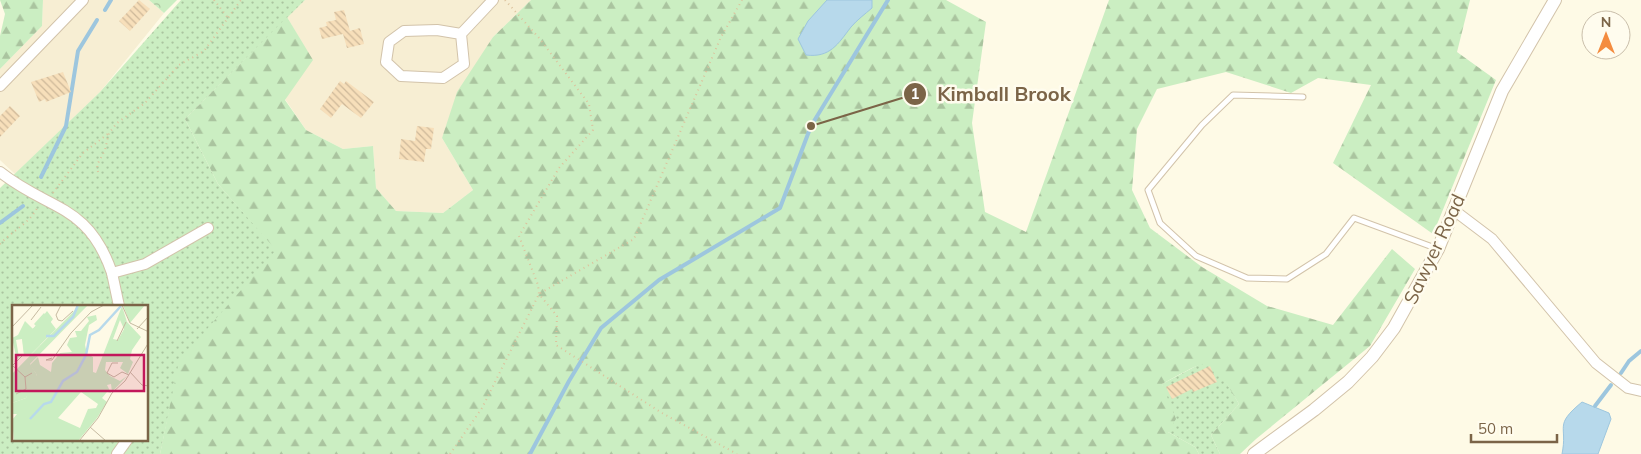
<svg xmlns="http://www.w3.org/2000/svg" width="1641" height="454" font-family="Mulish,sans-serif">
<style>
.residential{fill:#f7eed3}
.grass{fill:url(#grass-dots);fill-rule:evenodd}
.forest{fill:url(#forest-firs)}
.park{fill:url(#park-crowns)}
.water{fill:#b7d9eb;stroke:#9dc6de}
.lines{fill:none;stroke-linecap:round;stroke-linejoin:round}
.stream{stroke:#9dc6de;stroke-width:4}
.building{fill:url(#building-back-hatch)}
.service-casing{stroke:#d2c3aa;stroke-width:7}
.minor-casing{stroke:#d2c3aa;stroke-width:12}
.tertiary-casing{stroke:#d2c3aa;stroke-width:14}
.path{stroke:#dcc29d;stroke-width:2;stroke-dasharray:1 4;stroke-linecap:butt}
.service{stroke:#fff;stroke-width:5}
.minor{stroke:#fff;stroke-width:10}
.tertiary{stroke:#fff;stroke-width:12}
.labels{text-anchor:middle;stroke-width:5;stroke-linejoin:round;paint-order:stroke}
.street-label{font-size:19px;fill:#7b6447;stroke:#fffcee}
.inset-river{fill:none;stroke:#b7d9eb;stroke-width:2.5}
.inset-road{fill:none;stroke:#c6baa1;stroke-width:1}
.view{fill:#c2185b;fill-opacity:0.15;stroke:#c2185b;stroke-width:2.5}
.inset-edge{fill:none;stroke:#7b6447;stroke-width:2.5}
.leader{fill:none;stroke:#7b6447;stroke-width:2}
.callout-dot{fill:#7b6447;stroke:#fffcee;stroke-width:2}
.mark-label{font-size:15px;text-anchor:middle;font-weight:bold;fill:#fff}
.callout-label{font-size:20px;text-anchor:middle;font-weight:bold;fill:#7b6447;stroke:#fffcee;stroke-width:5;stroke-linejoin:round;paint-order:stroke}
</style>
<defs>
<pattern id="grass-dots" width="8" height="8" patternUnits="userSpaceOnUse" patternTransform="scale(1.25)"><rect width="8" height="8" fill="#cbeec2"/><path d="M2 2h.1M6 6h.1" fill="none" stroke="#aac49f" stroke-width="1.8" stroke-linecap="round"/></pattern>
<pattern id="forest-firs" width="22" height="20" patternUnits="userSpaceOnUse" patternTransform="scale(1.25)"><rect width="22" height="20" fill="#cbeec2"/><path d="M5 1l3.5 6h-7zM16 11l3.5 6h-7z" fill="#aac49f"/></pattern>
<pattern id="park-crowns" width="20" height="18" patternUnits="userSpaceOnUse" patternTransform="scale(1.25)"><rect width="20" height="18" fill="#cbeec2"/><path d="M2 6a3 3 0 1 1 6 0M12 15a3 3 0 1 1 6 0" fill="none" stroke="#aac49f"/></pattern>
<pattern id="building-back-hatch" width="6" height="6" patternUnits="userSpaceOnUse" patternTransform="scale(1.25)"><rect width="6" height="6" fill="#f7dfba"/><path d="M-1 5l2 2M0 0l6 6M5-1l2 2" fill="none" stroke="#cdb899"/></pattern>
</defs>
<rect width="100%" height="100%" fill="#fefae6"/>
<g class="residential">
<polygon points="43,0 149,0 164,13 100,92 15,174 0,160 0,69 42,26"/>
<polygon points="305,0 531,0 493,37 442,138 473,190 443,213 396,211 376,188 373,146 343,149 306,130 285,99 312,60 287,17"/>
</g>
<g class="grass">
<path d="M181,0H305L185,119L218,184L277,250L180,361L160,454H0V188L100,92ZM14,306H148V440H14Z"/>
<polygon points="1210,363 1218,368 1239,404 1211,435 1220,454 1199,454 1195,447 1168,432 1162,384 1200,364"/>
</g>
<g class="forest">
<polygon points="0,0 43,0 42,26 0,69 0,36 5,14"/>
<path d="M531,0H946L986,22L972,123L985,212L1026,232L1109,0H1470L1457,52L1496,80L1433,234L1333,163L1371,85L1318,78L1291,93L1226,72L1157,89L1137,129L1132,190L1150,228L1202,267L1267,306L1333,325L1392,249L1415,269L1370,346L1256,439L1240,454H1220L1211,435L1239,404C1208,353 1215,356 1162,384L1176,419L1168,432L1195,447L1199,454H160L179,361L276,250L218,184L185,119L287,17L313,60L285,100L306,130L343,149L373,146L376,188L396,211L443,213L473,190L442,138L457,92L493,37Z"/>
</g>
<polygon class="park" points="149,0 177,0 164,13"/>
<g class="water">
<path d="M827,0H872V8C865,14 857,20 851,27C838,44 830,58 806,55L798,39L808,21Z"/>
<path d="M1582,402L1609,413L1611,419L1598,454H1562C1568,425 1553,426 1582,402Z"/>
</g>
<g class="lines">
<g class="stream">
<polyline points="105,10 111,0"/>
<polyline points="41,177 66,126 78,51 97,20"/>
<polyline points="0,223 23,206"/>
<polyline points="1621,373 1629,361 1641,351"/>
<polyline points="1595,406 1611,385"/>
<polyline points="530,454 569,381 601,328 659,280 780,208 811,126 888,0"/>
</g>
</g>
<g class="building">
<polygon points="139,0 150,9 130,31 119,21"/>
<polygon points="344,10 350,31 360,28 364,44 347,48 343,34 322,39 319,28 327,26 326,22 336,20 334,12"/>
<polygon points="63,72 71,92 46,102 45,99 39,102 31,82"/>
<polygon points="340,81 344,84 346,81 374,102 361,118 342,104 331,118 320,109"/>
<polygon points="10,106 20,116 0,137 0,116"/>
<polygon points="417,126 434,128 431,149 426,149 424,162 399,159 401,139 415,141"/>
<polygon points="1210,366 1217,382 1193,392 1192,389 1172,399 1166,387"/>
</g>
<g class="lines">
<defs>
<polyline id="service" points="1303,97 1233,95 1202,125 1148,190 1160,223 1196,256 1247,278 1287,279 1326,254 1354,218 1438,249"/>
<g id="minor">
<polyline points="461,34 437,30 404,31 389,42 386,62 401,76 443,78 464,64 461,34 493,0"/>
<polyline points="0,86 83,0"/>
<path d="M0,172C49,211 88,203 112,273L145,264L208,228"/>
<polyline points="1455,211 1492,239 1596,363 1628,388 1641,391"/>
<polyline points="112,273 119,306"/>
<polyline points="117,454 127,440"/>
</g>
<polyline id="tertiary" points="1254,454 1314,410 1348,382 1372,357 1394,328 1438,249 1502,91 1555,0"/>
</defs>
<use href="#service" class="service-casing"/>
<use href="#minor" class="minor-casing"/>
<use href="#tertiary" class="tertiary-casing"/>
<g class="path">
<polyline points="214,0 228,18"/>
<polyline points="505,0 540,39 589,104 593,130 559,168 519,236 538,285 539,294 557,316 556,345 662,413 737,454"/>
<polyline points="98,172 97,165 105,150 109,133 117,123 145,103 179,65 204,51 241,0"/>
<polyline points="53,193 83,153 109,133"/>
<path d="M0,244C12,231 30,223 37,208"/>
<polyline points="450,454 482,408 539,294 634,239 721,37 742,0"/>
</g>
<use href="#service" class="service"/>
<use href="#minor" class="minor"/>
<use href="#tertiary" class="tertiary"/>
</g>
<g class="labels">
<g class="street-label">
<text transform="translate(1434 249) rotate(-65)" y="7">Sawyer Road</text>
</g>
</g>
<g transform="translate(12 305)">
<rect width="136" height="136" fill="#fefae6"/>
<path d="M68,0H76L18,59L25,70L14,93L0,98V69Z" fill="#cbeec2"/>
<path d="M111,0H133L118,18ZM110,1L115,17L129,32L120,45L118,54L121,57L116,69L108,63L111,57H94L93,65L98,71L108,76L115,71L100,87L99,79L95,80L99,88L95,87L90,93L95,97L85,113L66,136H2L0,115L5,109H0V98L14,93L18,79L25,70L18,60L26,52L28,60L39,67L40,58L48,48L60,47L55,40L58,33L65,32L63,26H69L77,16L75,12L84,10L85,15L77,20L73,40L75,49L81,52V67L84,68ZM108,15L112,24L106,35L101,34ZM69,87L86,99L84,103L76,104L68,123L46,113ZM35,6L41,14L25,35L28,40L17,51H12L10,34L4,35L7,52L2,58L4,51L0,33L6,30L13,16L21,24Z" fill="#cbeec2" fill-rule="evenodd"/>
<path d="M32,8L44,24L17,51L12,47L10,32L24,21L22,19Z" fill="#cbeec2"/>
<path class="inset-river" d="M34,31H42L61,12L66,0M18,114L32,99L39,97L51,76L65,67L74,50L78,30L87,25L109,1"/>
<path class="inset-road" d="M49,0L44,10L46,15L50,16L61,6M110,0L118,18L137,27M19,15L29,2M0,22L21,0M125,24L137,11M105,36L114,17M40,53L34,55H40L59,28L79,7L92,0M106,58H100L95,68L102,72L110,67L117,70M0,60L13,72L20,68M0,61L12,49M118,67L130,80L137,81M4,89L14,84L13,72M78,122L94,136M67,136L86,113L100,88L113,76L137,37"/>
<path class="view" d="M4,50H132V86H4Z"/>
<rect width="136" height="136" class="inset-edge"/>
</g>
<path class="leader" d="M811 126L915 94"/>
<g class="callout-dot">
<circle cx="811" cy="126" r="5"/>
<circle cx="915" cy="94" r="12"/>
</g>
<g class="mark-label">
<text x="915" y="99">1</text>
</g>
<g class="callout-label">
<text x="1004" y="101">Kimball Brook</text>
</g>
<g transform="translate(1606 35)"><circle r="24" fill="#fffcee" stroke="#cabfab"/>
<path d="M0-4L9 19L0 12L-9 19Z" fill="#f48c3f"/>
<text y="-8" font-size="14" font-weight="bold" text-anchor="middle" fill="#7b6447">N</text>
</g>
<path d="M1471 434v8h86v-8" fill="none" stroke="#7b6447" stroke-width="2.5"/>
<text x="1478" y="434" font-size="15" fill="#7b6447" stroke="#fffcee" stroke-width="4" paint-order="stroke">50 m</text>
</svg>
